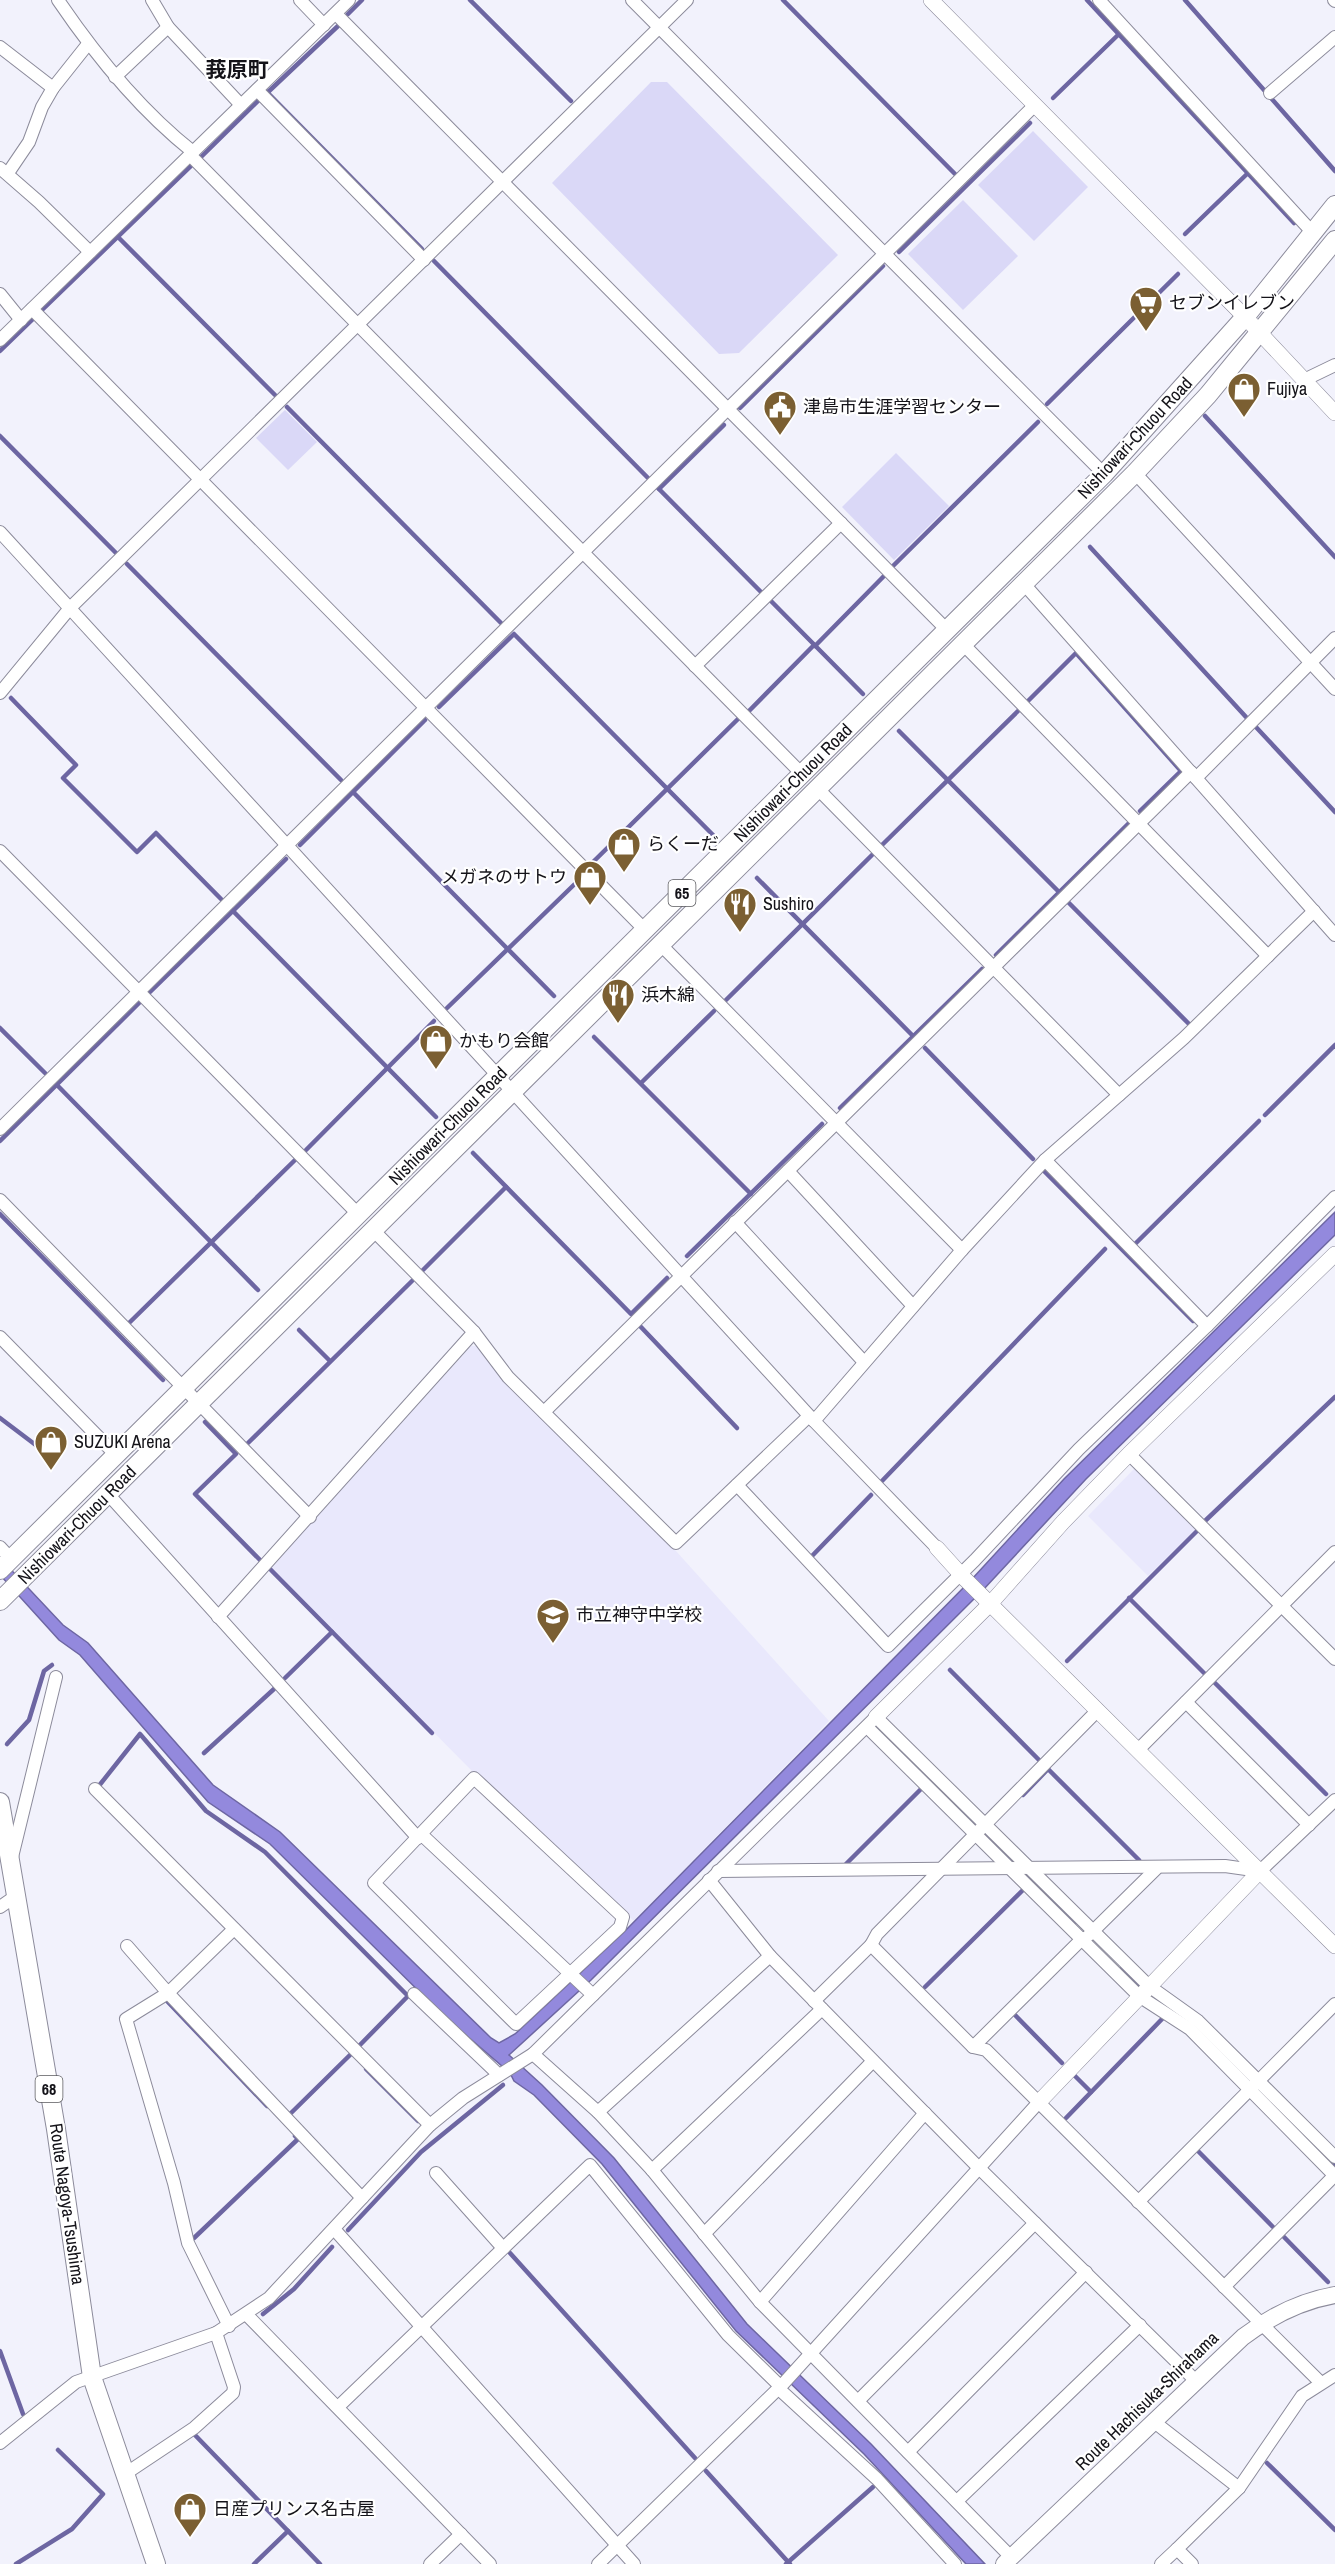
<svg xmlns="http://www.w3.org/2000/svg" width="1335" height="2564" font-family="'Archivo Narrow','Noto Sans JP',sans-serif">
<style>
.built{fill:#e9e8fc}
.green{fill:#dad8f7}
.water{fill:#9389dd;stroke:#6d66a2;stroke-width:1.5}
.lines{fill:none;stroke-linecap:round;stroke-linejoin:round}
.stream{stroke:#6d66a2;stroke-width:4.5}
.minor-casing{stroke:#8c8b9b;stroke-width:14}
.tertiary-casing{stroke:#8c8b9b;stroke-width:16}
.secondary-casing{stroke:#8c8b9b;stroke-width:18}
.primary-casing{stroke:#8c8b9b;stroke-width:20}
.minor{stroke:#fff;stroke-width:12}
.tertiary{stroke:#fff;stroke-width:15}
.secondary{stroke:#fff;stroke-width:16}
.primary{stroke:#fff;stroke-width:18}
.labels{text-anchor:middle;stroke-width:4.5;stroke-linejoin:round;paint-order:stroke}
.shield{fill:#fff;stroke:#5a5a5e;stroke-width:1.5}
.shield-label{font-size:16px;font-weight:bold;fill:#141319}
.poi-label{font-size:18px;fill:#141319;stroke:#fff;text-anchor:start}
.street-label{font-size:18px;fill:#141319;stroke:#fff}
.quarter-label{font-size:21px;font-weight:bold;fill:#141319;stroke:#fff}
</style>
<rect width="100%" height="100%" fill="#f2f2fc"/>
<g class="built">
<polygon points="471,1346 479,1346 504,1380 676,1551 829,1721 634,1921 473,1772 271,1568"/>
<polygon points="1135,1468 1197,1528 1148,1576 1088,1516"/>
</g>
<g class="green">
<polygon points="651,82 667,82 838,255 739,353 719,354 552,183"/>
<polygon points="1033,131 1088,187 1034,241 978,185"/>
<polygon points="963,200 1018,256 963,310 908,254"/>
<polygon points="285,410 317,442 288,470 256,438"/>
<polygon points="896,453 949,506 894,560 842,507"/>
</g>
<polygon class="water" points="1335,1212 1335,1235 1086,1479 983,1590 591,1980 509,2055 542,2085 614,2158 747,2324 871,2444 985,2564 966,2564 864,2454 736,2331 602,2164 534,2095 514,2081 510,2073 446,2018 270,1844 208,1802 80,1655 59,1640 0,1575 0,1558 63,1625 88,1643 213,1785 280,1832 491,2038 499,2043 515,2034 623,1933 972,1579 1064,1479"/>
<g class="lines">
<g class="stream">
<polyline points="470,0 571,101"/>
<polyline points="783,0 955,174"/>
<polyline points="1087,0 1294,223"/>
<polyline points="1185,0 1335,171"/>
<polyline points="348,14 362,0"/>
<polyline points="267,92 422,249"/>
<polyline points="267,93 338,26"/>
<polyline points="1053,98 1119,34"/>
<polyline points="200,158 259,100"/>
<polyline points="1185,234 1248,173"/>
<polyline points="118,237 275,395"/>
<polyline points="899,252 1030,123"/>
<polyline points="434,261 648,478"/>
<polyline points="41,311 191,166"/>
<polyline points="0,351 33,319"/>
<polyline points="1047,404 1178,274"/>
<polyline points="287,407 501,623"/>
<polyline points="740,408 883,266"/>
<polyline points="1205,416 1335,557"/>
<polyline points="0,436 116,553"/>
<polyline points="657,487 762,593"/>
<polyline points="659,489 724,425"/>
<polyline points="1090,547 1246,717"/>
<polyline points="127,564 341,780"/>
<polyline points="893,566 1038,422"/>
<polyline points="770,600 863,694"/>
<polyline points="815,646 884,576"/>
<polyline points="11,698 76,765 63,778 137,852 156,833 221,899"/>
<polyline points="1026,703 1076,653 1181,771 1140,811"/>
<polyline points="439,707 514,634 714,836"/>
<polyline points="748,712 814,645"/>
<polyline points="1255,726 1335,812"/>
<polyline points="899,731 1059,892"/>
<polyline points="353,792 554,996"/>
<polyline points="300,845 425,720"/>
<polyline points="882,845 1019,710"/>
<polyline points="589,866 739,718"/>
<polyline points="757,878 913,1036"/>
<polyline points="1068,902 1189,1024"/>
<polyline points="232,910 436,1117"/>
<polyline points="996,955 1128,824"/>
<polyline points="150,992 286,859"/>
<polyline points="726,1000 872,855"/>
<polyline points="447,1008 583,876"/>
<polyline points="0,1028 45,1073"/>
<polyline points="594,1037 751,1194"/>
<polyline points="925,1048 1033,1159"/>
<polyline points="641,1083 714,1011"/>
<polyline points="57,1085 258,1290"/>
<polyline points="840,1108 982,969"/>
<polyline points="1265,1115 1335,1045"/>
<polyline points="0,1141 140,1002"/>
<polyline points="306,1150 434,1021"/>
<polyline points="473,1153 631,1314 667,1278"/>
<polyline points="1044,1171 1193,1321"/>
<polyline points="0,1214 163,1380"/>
<polyline points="1134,1245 1259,1121"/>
<polyline points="687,1256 822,1124"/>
<polyline points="423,1270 506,1187"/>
<polyline points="128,1324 295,1160"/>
<polyline points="640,1326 737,1428"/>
<polyline points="299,1330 330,1361"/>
<polyline points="0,1418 41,1449"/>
<polyline points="205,1422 236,1454 195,1494 261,1561"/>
<polyline points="248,1443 412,1281"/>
<polyline points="882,1481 1105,1249"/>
<polyline points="1206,1520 1335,1397"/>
<polyline points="812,1556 871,1495"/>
<polyline points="271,1570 432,1733"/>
<polyline points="1129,1598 1205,1674"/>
<polyline points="1067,1661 1197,1531"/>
<polyline points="950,1670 1040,1761"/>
<polyline points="285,1678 332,1632"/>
<polyline points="1215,1683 1326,1794"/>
<polyline points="879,1729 1076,1922"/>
<polyline points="7,1744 29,1720 44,1671 52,1665"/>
<polyline points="204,1753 274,1689"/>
<polyline points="1048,1769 1139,1860"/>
<polyline points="98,1787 140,1734 206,1811 265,1852 408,1996 357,2048"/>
<polyline points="1023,1795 1048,1769"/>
<polyline points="846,1864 922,1788"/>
<polyline points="1122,1968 1160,2003"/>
<polyline points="925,1987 1025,1888"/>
<polyline points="167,2001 267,2106"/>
<polyline points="1015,2015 1062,2063"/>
<polyline points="366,2069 418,2121"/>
<polyline points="1074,2075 1091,2092"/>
<polyline points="1243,2075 1335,2166"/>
<polyline points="289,2115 351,2054"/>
<polyline points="1066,2118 1163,2018"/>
<polyline points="1198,2151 1273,2227"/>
<polyline points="348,2230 421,2152 503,2085"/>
<polyline points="1284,2237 1328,2282"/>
<polyline points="194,2238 298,2139 295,2136"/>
<polyline points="510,2253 695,2458"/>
<polyline points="263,2314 294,2289 332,2247"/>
<polyline points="0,2351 23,2414"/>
<polyline points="194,2434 320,2564"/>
<polyline points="1267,2463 1335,2530"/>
<polyline points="706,2471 790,2564"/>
<polyline points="16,2564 72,2529 103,2494 58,2450"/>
<polyline points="254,2564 288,2531"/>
<polyline points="786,2564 873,2487"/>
</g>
<defs>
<g id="minor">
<path d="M58,0C96,56 140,110 193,152"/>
<polyline points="152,0 168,27 241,105"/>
<polyline points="300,0 324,25"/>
<polyline points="632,0 1104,474"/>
<polyline points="1099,0 1313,233"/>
<polyline points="1334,0 1335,1"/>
<polyline points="336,14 947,630"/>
<polyline points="0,47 53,88"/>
<polyline points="115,77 168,27"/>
<polyline points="257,90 424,260"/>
<polyline points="1270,93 1335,37"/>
<polyline points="190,155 802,774"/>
<polyline points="0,168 39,202 90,252"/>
<polyline points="8,173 29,142 42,107 53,88 88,44"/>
<polyline points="0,294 21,320"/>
<polyline points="32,309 645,930"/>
<polyline points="0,340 349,0"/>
<polyline points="1304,380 1335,365"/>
<polyline points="1135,473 1335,689"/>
<polyline points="0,532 814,1421 937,1548"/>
<polyline points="1024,584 1335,935"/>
<polyline points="963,644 1268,956"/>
<polyline points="695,666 841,523"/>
<polyline points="0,693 70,608 687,0"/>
<polyline points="1196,778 1335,638"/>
<polyline points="818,789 1119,1095"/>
<polyline points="0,851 359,1215"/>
<polyline points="661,945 962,1250"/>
<polyline points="0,1129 1035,105"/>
<polyline points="1045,1160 1207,1326"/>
<polyline points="788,1171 913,1306"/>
<polyline points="0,1200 310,1517"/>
<polyline points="735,1222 864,1362"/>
<polyline points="373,1230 474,1332 508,1377 676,1543 809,1416"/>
<polyline points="0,1337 116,1455"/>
<polyline points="544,1412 1191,772"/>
<polyline points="814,1421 962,1250 1045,1160 1184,1038 1314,911"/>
<polyline points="1129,1454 1335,1659"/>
<polyline points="737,1485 888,1646 975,1560 1079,1449 1207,1326 1335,1197"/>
<polyline points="108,1494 418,1838"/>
<polyline points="0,1547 11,1559"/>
<polyline points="218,1617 474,1332"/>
<polyline points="1186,1702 1309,1825"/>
<polyline points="867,1727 1139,1996 1190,2029 1335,2176"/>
<polyline points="1138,1750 1335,1552"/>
<polygon points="474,1778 623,1917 620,1927 516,2024 374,1883"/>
<polyline points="95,1789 430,2125"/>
<polyline points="422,1835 593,1995"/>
<polyline points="12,1857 56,1677"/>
<polyline points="718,1871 1225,1866 1260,1871 1335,1800"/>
<polyline points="709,1880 770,1956 978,2167 1195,2380"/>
<polyline points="0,1907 16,1896"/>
<polyline points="1089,1935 1156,1869"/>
<polyline points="871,1945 877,1934 1098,1710"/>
<polyline points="127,1946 168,1993 234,1929"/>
<polyline points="414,1994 499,2075"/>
<polyline points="814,2001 871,1945 973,2047 986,2050 1320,2382"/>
<polyline points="973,2047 1083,1938"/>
<polyline points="533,2054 598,2112 652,2170 760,2302 1011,2557"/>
<polyline points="598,2112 770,1956"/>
<polyline points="652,2170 822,2009"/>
<polyline points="436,2173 503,2248"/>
<polyline points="1138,2202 1335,2004"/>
<polyline points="334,2229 634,2564"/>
<polyline points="704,2234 873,2061"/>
<polyline points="1224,2287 1335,2175"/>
<polyline points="760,2302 925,2113"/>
<polyline points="247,2315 490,2564"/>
<polyline points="229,2326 188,2243 174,2183 126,2019 168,1993 362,2198"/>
<polyline points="779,2389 877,2479 955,2564"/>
<polyline points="858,2401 1035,2223"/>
<polyline points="339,2406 590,2165 728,2335 781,2387"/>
<polyline points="1153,2421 1239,2488"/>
<polyline points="0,2443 76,2382 216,2333 269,2298 430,2125 463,2098 533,2054 876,1717 1149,1986 1198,2021 1335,2157"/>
<polyline points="908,2452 1086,2272"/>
<polyline points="125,2474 194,2428 233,2393 234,2387 216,2333"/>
<polyline points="957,2501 1140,2325"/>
<polyline points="430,2564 461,2534"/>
<polyline points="598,2564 783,2384 1039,2102"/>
<polyline points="1161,2564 1177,2549"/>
<polyline points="1192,2564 1177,2549 1239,2488 1302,2396 1335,2375"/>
</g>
<g id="tertiary">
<polyline points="931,0 1245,317 1335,413"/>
<polyline points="937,1548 965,1579 1335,1946"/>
<polyline points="876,1717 990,1604 1063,1522 1129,1454 1335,1254"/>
<polyline points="1039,2102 1260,1871"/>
</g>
<path id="secondary" d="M1004,2564L1243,2337C1271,2316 1300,2301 1335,2295"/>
<g id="primary">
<polyline points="0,1570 1104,474 1245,317 1335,205"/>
<polyline points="0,1601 1135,473 1208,395 1335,240"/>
<polyline points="0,1802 56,2129 92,2377 156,2564"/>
</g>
</defs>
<use href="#minor" class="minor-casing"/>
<use href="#tertiary" class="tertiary-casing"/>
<use href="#secondary" class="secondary-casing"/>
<use href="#primary" class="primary-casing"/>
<use href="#minor" class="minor"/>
<use href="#tertiary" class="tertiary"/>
<use href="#secondary" class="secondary"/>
<use href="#primary" class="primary"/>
</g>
<defs>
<symbol id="supermarket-pin" viewBox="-11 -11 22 30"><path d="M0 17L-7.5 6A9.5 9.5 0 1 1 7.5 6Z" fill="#7b5f32" stroke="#fff"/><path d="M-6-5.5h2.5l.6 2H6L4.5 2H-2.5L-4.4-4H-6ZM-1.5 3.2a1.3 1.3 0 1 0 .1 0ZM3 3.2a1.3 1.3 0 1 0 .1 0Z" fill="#fff"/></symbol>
<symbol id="shop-pin" viewBox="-11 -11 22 30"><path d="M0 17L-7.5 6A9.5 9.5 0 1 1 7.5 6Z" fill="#7b5f32" stroke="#fff"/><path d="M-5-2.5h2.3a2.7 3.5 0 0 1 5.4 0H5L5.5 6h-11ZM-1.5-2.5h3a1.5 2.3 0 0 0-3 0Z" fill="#fff"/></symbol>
<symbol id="civic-pin" viewBox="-11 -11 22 30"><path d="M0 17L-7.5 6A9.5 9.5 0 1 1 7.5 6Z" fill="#7b5f32" stroke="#fff"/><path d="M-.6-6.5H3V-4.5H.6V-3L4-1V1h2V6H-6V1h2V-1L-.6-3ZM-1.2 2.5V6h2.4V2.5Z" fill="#fff"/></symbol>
<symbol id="restaurant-pin" viewBox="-11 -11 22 30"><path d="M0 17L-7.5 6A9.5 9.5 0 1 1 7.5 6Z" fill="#7b5f32" stroke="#fff"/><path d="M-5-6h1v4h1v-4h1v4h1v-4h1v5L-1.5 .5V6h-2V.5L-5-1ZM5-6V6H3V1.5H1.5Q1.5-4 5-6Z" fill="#fff"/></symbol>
<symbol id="school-pin" viewBox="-11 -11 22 30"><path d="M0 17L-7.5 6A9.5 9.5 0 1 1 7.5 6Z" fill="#7b5f32" stroke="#fff"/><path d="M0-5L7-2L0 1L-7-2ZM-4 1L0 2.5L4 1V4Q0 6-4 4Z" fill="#fff"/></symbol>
</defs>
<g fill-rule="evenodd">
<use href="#supermarket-pin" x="1127" y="284" width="38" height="52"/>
<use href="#shop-pin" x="1225" y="370" width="38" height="52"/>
<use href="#civic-pin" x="761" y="388" width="38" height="52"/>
<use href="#shop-pin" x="605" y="825" width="38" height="52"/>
<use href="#shop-pin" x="571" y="858" width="38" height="52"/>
<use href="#restaurant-pin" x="721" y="885" width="38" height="52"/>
<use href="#restaurant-pin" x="599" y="976" width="38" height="52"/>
<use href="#shop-pin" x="417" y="1022" width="38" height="52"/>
<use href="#shop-pin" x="32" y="1423" width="38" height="52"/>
<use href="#school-pin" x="534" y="1596" width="38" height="52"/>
<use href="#shop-pin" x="171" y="2490" width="38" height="52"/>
</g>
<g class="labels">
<g class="shield">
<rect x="668.5" y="880" width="27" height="26" rx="4.5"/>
<rect x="35.5" y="2076" width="27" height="26" rx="4.5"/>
</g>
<g class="shield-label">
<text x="682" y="899">65</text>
<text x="49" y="2095">68</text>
</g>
<g class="poi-label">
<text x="1169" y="309">セブンイレブン</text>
<text x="1267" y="395">Fujiya</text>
<text x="803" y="413">津島市生涯学習センター</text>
<text x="647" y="850">らくーだ</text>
<text x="567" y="883" text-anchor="end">メガネのサトウ</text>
<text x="763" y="910">Sushiro</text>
<text x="641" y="1001">浜木綿</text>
<text x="459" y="1047">かもり会館</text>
<text x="74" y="1448">SUZUKI Arena</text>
<text x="576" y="1621">市立神守中学校</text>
<text x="213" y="2515">日産プリンス名古屋</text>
</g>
<g class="street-label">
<text transform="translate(1135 438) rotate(-47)" y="6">Nishiowari-Chuou Road</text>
<text transform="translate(793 783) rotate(-45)" y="6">Nishiowari-Chuou Road</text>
<text transform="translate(448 1126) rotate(-45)" y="6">Nishiowari-Chuou Road</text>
<text transform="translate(77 1525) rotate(-45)" y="6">Nishiowari-Chuou Road</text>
<text transform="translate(67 2204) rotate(82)" y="6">Route Nagoya-Tsushima</text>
<text transform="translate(1147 2401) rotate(-44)" y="6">Route Hachisuka-Shirahama</text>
</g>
<g class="quarter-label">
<text x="237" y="77">莪原町</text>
</g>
</g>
</svg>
